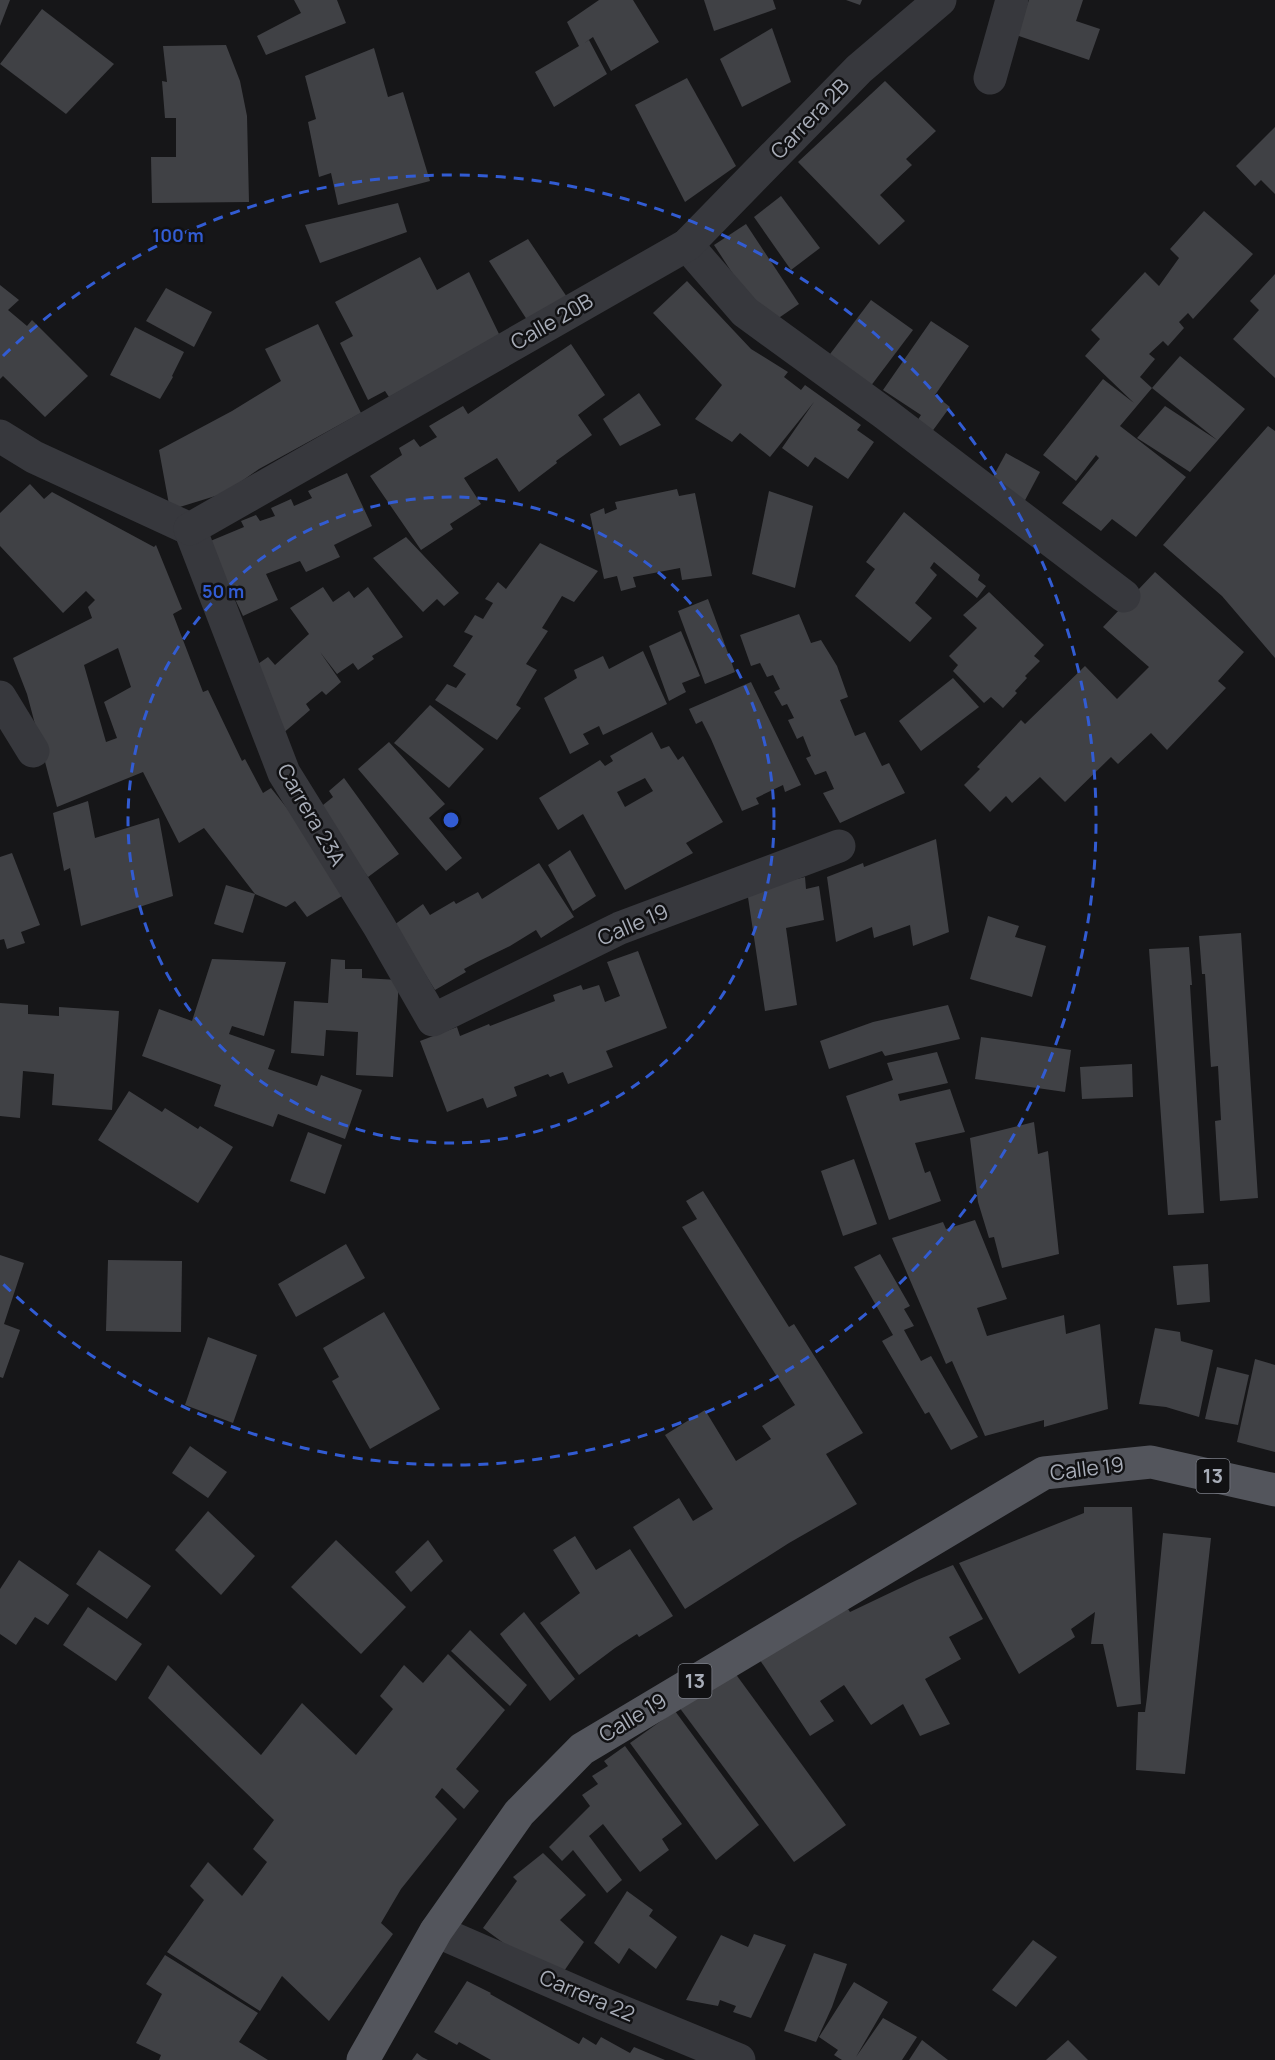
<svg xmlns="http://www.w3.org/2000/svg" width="1275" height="2060" font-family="Manrope,sans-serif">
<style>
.building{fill:#404145;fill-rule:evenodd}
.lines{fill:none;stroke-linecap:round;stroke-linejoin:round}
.street{stroke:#37383d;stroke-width:33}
.primary{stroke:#53555c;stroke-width:33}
.ring{fill:none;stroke:#325cd3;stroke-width:3;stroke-dasharray:10 8}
.labels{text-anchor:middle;stroke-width:5;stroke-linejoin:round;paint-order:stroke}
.shield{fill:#111113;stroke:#7b7e86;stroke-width:1.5}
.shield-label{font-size:20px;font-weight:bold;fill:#a8adb8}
.street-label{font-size:21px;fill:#a8adb8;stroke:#111113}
.centre{fill:#325cd3;stroke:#111113;stroke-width:3}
.ring-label{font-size:18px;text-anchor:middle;font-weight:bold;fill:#325cd3;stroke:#111113;stroke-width:5;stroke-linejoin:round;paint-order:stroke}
</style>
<rect width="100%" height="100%" fill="#161618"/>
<g class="building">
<polygon points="0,0 10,0 0,26"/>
<polygon points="294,0 337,0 346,23 266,55 257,36 301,13"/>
<polygon points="599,0 633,0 659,42 611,71 593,37 583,44 589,40 607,74 554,107 535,72 579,46 567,22"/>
<polygon points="704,0 773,0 776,9 714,31"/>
<polygon points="846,0 862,0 860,5"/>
<polygon points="1029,0 1083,0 1076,21 1100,29 1089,60 1016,35"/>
<polygon points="42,9 114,64 66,114 0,64"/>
<polygon points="772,28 791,82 742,107 720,59"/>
<polygon points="226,45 240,81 247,116 249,202 152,203 151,157 176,157 176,118 165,118 162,81 167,82 163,46"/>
<polygon points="374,48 388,97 403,92 430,181 338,205 331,173 319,177 308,122 316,119 305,76"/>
<polygon points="687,78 736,166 685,202 635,105"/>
<polygon points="885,81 936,131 906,159 912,165 880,195 905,221 879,245 798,162"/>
<polygon points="1275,127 1275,194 1261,180 1255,186 1236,166"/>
<polygon points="781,196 820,248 791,270 754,217"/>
<polygon points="398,203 407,232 320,263 305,225"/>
<polygon points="1204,211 1253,254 1193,319 1188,313 1179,322 1184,328 1168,346 1163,341 1149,354 1155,359 1140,377 1152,388 1180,356 1245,409 1190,472 1137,438 1165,406 1217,440 1152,388 1120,426 1186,477 1136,537 1112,519 1101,531 1062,503 1099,458 1096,455 1076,481 1043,455 1103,379 1134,403 1085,356 1100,339 1091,330 1145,272 1159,286 1179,258 1170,249"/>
<polygon points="746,224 799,304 767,326 714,245"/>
<polygon points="528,239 571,303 531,326 489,261"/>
<polygon points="420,257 437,290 469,272 500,336 389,397 385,391 368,400 340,343 353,336 335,302"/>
<polygon points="1275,274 1275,378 1233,339 1259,310 1250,301"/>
<polygon points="687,281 751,349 788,372 784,377 801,390 805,385 861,425 857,430 874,442 848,479 815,457 808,467 782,448 814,402 770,457 740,433 732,442 695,419 722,385 653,313"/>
<polygon points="0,285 19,300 8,310 27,326 32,320 88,376 45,417 3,376 0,379"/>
<polygon points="166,288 212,312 194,347 146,321"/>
<polygon points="871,300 913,330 867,391 824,362"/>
<polygon points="931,321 969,346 935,395 950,407 931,433 917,421 921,415 883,390"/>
<polygon points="318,324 361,413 259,469 225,493 170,510 159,450 232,411 281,381 265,349"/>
<polygon points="135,327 184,352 172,376 173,377 160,399 110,375"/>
<polygon points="571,344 605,395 578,415 592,435 556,461 557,463 519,492 497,458 464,478 481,504 450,524 453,529 421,550 370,476 402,455 399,448 414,439 420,447 437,437 429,426 463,406 468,414"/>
<polygon points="639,393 661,425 620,446 603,419"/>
<polygon points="1268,426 1275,431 1275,658 1222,596 1163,545"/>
<polygon points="1006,453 1040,472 1023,504 989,484"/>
<polygon points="347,473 372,526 334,545 340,557 306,572 300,561 266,574 278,600 243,616 208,542 244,527 241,521 256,515 260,521 275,516 271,508 291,499 294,506 312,498 308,491"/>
<path d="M30,484L44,499L52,492L154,547L156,545L182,609L173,614L203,692L208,690L242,761L245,759L263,793L271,788L352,890L307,917L295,901L286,907L255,894L204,828L179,843L143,772L57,807L27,694L13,658L92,618L88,607L95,600L86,591L63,613L0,546V513ZM118,648L131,687L104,702L117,738L106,742L84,665Z"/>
<polygon points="677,489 679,496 695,493 712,576 682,580 680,568 633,577 636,587 621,591 617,576 604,579 590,514 604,508 605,514 617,509 615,502"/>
<polygon points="769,491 813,506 795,588 752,574"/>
<polygon points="904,512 980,575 978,580 986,586 977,598 934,562 930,568 937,575 915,603 932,618 910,642 855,596 875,569 866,562"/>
<polygon points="406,537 459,593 444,606 437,599 423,612 373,558"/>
<polygon points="540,543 598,571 574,602 562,596 542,628 548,631 526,664 537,670 516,705 521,708 497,740 435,700 447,684 456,688 466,674 453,666 473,636 464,632 475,615 483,619 493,603 485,599 498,582 506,589"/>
<polygon points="1155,572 1244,652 1218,681 1226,688 1167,750 1151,733 1118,764 1111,757 1065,802 1040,777 1012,803 1006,796 990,812 964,785 980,769 977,767 1021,720 1025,724 1085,666 1117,699 1149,667 1103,627"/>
<polygon points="323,587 333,602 349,591 354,598 368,587 403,637 372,656 374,659 358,670 353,663 337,674 320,652 341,682 326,695 322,691 306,704 310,710 281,735 255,666 268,657 275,665 309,634 290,608"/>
<polygon points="989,592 1044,645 1034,656 1040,661 1025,676 1027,678 1015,691 1017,693 1003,708 991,697 984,703 953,671 958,665 949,656 977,628 963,615"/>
<polygon points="708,599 735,672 705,684 678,611"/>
<polygon points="799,614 811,643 821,640 837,666 848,697 840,700 855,736 865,732 882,766 889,763 905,793 840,823 823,793 834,789 826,771 815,775 806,758 811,756 803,736 797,739 788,720 794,718 787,704 782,706 774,692 780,689 773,675 767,677 760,663 751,666 740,635"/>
<polygon points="681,631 700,676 682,683 686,692 669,701 649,646"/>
<polygon points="643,651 667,704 603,735 599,726 583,734 589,744 570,754 544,698 577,678 574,670 603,656 609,669"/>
<polygon points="953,678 979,707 921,751 899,721"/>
<polygon points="751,682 801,785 785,792 783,785 756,798 759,804 742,811 711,739 702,721 696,724 689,709"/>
<polygon points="430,705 484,749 449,788 394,743"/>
<path d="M652,732L661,749L669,746L678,760L683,756L723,822L686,843L693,853L625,890L583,814L558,830L539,798L600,760L605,766L613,761L610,756ZM645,778L653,791L625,807L617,792Z"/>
<polygon points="389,742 445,804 429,818 462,858 446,871 358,769"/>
<polygon points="344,778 399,854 368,877 318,809 333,797 329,791"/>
<polygon points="88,801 95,838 159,818 173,896 81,926 70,868 64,871 53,813"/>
<polygon points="936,839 949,932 913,946 910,925 874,938 872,927 836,942 827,877 863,863 864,867"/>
<polygon points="570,850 596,896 573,911 548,865"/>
<polygon points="12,853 40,925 21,932 25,943 7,949 4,939 0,940 0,857"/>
<polygon points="539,863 574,917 541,938 536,930 510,946 479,961 464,969 466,972 435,990 394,925 423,904 430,915 454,901 456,904 478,892 482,899"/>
<polygon points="805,877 806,889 819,886 824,920 786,928 797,1005 765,1011 746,884 780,883"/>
<polygon points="226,885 255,894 243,933 214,924"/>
<polygon points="988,916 1019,926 1015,937 1046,946 1032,997 970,979"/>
<polygon points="1241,933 1258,1198 1220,1201 1215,1121 1221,1120 1218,1066 1211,1067 1205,974 1202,974 1199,936"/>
<polygon points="1189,947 1192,985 1190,985 1204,1213 1168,1215 1149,949"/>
<polygon points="638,951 667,1028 606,1051 613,1067 568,1084 563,1072 550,1077 548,1074 514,1087 517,1096 487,1108 483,1098 447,1112 420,1041 457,1027 460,1036 489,1024 490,1026 555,1001 553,995 581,985 583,990 599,985 605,1002 620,996 607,962"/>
<polygon points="212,959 286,962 264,1036 232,1026 229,1034 275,1050 268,1069 317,1086 321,1075 362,1090 345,1139 278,1114 273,1127 214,1106 221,1085 142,1056 159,1009 192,1021"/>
<polygon points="331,959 345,960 345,969 362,969 362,978 399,980 393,1077 356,1075 358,1032 326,1030 324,1056 291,1053 294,1001 328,1003"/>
<polygon points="0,1003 28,1005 28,1014 59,1016 59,1007 119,1011 112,1110 52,1105 54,1074 23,1071 20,1118 0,1116"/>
<polygon points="948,1005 960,1039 885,1056 882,1051 829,1069 820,1041 873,1022"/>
<polygon points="981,1037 1071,1050 1065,1092 975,1079"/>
<polygon points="937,1052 948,1083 898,1094 900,1101 950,1089 965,1132 915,1143 925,1173 930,1171 941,1201 889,1220 846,1096 893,1080 887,1063"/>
<polygon points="1132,1064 1133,1097 1082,1099 1080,1067"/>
<polygon points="129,1091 162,1112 165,1108 198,1129 200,1126 233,1147 198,1203 98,1140"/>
<polygon points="1034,1122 1038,1154 1048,1151 1059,1254 1002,1268 994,1237 989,1238 978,1202 970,1138"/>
<polygon points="308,1132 342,1145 325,1194 290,1181"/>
<polygon points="854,1159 877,1224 843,1236 821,1171"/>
<polygon points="703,1191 789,1327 794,1324 863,1433 826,1454 857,1504 789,1543 685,1609 633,1527 679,1498 693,1521 713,1509 665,1435 705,1410 736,1461 771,1439 762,1426 795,1405 682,1227 697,1219 686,1201"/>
<polygon points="975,1220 1007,1299 977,1308 987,1336 1064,1315 1066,1334 1100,1324 1108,1409 1044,1427 1044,1420 985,1436 952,1361 946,1364 892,1238 943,1222 946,1229"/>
<polygon points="346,1244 365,1278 296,1317 278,1284"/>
<polygon points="880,1254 910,1306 904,1309 914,1326 904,1330 921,1361 931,1356 978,1437 951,1450 929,1412 925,1414 882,1341 893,1335 854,1267"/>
<polygon points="0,1255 24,1263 4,1324 20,1330 3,1378 0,1377"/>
<polygon points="108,1260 182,1261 181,1332 106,1331"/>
<polygon points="1208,1264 1210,1302 1177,1305 1173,1266"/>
<polygon points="384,1312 440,1409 370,1449 332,1381 339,1377 323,1348"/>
<polygon points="1155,1328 1180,1332 1181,1341 1213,1350 1199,1417 1166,1407 1139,1404"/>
<polygon points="208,1337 257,1355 233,1423 185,1405"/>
<polygon points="1255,1359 1275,1365 1275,1452 1237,1442"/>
<polygon points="1217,1367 1249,1375 1238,1425 1205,1419"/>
<polygon points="190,1446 227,1472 208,1498 172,1473"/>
<polygon points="1084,1507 1132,1507 1141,1704 1117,1707 1103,1644 1091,1644 1095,1612 1071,1629 1075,1637 1019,1674 959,1563 1084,1513"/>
<polygon points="208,1511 255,1556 221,1595 175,1550"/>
<polygon points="1163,1533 1211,1538 1185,1774 1136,1770 1138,1712 1145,1712 1147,1697"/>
<polygon points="575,1536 596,1570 630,1549 673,1616 639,1637 637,1634 615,1648 579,1675 540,1623 580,1593 553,1550"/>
<polygon points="336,1540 406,1607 361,1654 291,1587"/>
<polygon points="428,1540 443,1561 411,1592 395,1572"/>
<polygon points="99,1550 151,1586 127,1619 76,1584"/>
<polygon points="19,1560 69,1595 48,1625 35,1617 16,1645 0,1634 0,1589"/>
<polygon points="953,1565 983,1619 949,1637 961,1659 925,1679 950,1724 920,1736 903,1704 871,1725 844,1685 820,1701 834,1721 810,1736 756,1654 848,1609 850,1612 917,1580"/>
<polygon points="88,1607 142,1644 116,1681 63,1645"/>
<polygon points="524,1612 575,1679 550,1701 500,1634"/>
<polygon points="470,1630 527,1685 510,1706 451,1651"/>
<polygon points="448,1654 505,1710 456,1769 479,1791 464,1809 442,1788 435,1797 457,1819 401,1889 381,1923 393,1934 329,2021 282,1976 260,2011 167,1952 204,1900 190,1886 208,1862 242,1896 267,1862 253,1849 274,1820 148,1698 168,1665 261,1755 302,1703 356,1755 393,1709 380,1696 404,1665 423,1683"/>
<polygon points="732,1669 846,1825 794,1862 679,1707"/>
<polygon points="675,1711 759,1825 716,1860 630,1743"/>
<polygon points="625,1746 682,1824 662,1839 669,1850 640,1872 603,1824 589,1836 622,1880 607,1893 573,1850 562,1861 549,1847 590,1806 582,1795 598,1784 592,1776 608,1766 604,1761"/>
<polygon points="543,1853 586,1895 560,1920 584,1942 562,1974 509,1947 483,1928 517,1881 513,1877"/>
<polygon points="627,1891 653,1910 649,1916 677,1937 656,1969 629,1948 619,1964 594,1943"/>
<polygon points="754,1934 786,1945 751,2018 733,2012 736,2006 720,2000 718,2006 686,2000 721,1935 748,1947"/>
<polygon points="1033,1940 1057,1957 1016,2007 992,1990"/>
<polygon points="814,1953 847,1964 832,2007 816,2042 784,2031"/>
<polygon points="165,1955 258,2013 239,2042 268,2060 159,2060 161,2055 136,2043 162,1994 146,1984"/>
<polygon points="467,1981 491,1993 490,1994 579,2044 583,2037 596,2045 601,2037 630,2053 634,2047 665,2060 491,2060 459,2042 457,2045 434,2032"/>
<polygon points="854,1982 888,2002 856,2057 883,2018 917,2037 902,2060 842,2060 834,2055 838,2050 819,2037"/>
<polygon points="922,2040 948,2060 909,2060"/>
<polygon points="1068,2040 1088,2060 1046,2060"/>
<polygon points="417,2053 422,2057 428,2060 412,2060"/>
</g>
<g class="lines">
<g class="street">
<polyline points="990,78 1012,0"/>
<polyline points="687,245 745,312 884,413 1124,596"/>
<polyline points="0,436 34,457 190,529"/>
<polyline points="190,529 284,773 379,926 433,1020 620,928 839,846"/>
<polyline points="190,529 687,245 859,69 940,0"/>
<polyline points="0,697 33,751"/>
<polyline points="436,1931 601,2003 739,2060"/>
</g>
<polyline class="primary" points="363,2060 436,1931 519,1813 582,1749 1044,1473 1151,1462 1275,1490"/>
</g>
<g class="ring">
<circle cx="451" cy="820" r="323"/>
<path d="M3 356A645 645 0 1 1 3 1284"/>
</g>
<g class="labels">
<g class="shield">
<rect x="1196.5" y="1459" width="33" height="34" rx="4.5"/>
<rect x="678.5" y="1664" width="33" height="34" rx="4.5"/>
</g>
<g class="shield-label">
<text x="1213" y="1483">13</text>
<text x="695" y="1688">13</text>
</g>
<g class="street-label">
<text transform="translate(810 119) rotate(-46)" y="7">Carrera 2B</text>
<text transform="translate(552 322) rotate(-30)" y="7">Calle 20B</text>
<text transform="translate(311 815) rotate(60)" y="7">Carrera 23A</text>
<text transform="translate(633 925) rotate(-23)" y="7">Calle 19</text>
<text transform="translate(1087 1469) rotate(-7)" y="7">Calle 19</text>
<text transform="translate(633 1718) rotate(-31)" y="7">Calle 19</text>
<text transform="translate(587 1996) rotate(23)" y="7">Carrera 22</text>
</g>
</g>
<circle cx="451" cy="820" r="9" class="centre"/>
<g class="ring-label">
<text x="178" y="242">100 m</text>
<text x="223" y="598">50 m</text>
</g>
</svg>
